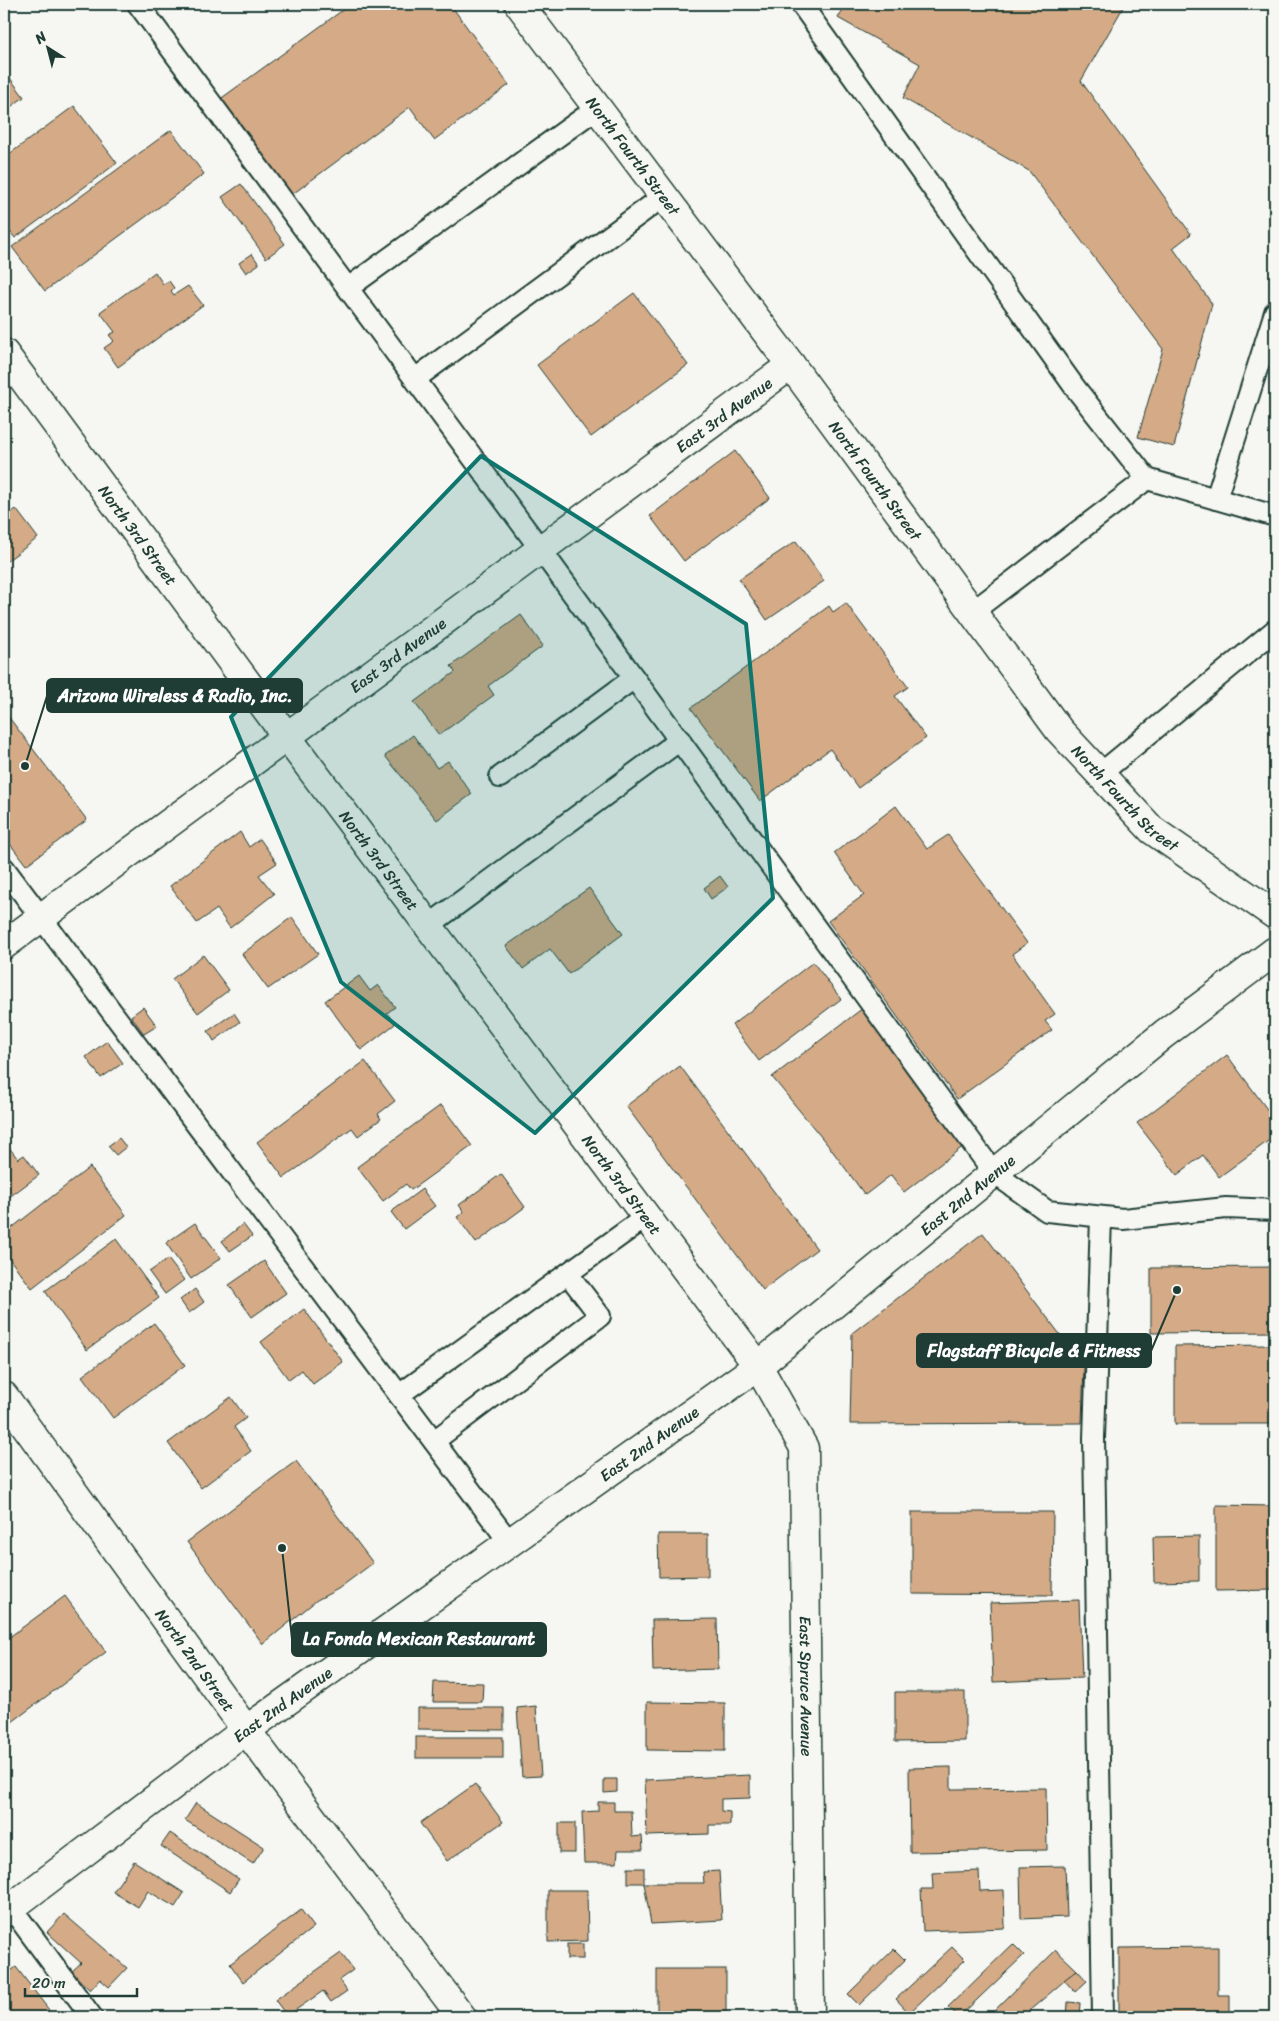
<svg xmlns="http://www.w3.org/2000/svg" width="1279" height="2021" font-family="Sriracha,sans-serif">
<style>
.building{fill:#d5aa86;stroke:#1f3d34}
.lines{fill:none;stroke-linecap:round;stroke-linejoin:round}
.service-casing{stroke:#1f3d34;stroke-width:24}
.minor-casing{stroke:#1f3d34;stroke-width:31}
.secondary-casing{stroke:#1f3d34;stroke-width:31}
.service{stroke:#f6f6f2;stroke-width:20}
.minor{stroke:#f6f6f2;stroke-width:28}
.secondary{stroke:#f6f6f2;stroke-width:28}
.marked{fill:#0f766e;fill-opacity:0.2;stroke:#0f766e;stroke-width:4;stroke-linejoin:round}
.labels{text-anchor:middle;stroke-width:4;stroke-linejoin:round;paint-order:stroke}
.street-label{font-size:16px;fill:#1f3d34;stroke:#f6f6f2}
.leader{fill:none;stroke:#1f3d34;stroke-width:2}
.callout-dot{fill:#1f3d34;stroke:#f6f6f2;stroke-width:2}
.callout{fill:#1f3d34;stroke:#1f3d34;stroke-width:2}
.callout-label{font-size:18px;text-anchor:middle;font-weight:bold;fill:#fff}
</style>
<rect width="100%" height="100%" fill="#f6f6f2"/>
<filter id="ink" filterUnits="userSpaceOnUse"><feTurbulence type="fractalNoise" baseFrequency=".02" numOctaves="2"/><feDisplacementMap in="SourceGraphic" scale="10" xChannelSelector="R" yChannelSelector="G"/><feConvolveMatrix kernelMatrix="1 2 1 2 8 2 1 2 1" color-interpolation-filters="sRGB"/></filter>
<g filter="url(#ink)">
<g class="building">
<polygon points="351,4 450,4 509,85 434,140 410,107 290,196 219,100"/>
<polygon points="846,4 1125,4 1081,81 1191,234 1173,248 1212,304 1174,447 1138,437 1163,349 1029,171 903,98 920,64 838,18"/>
<polygon points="4,70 24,97 4,112"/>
<polygon points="74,106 117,163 15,238 4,224 4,158"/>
<polygon points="171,130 204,174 45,291 12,247"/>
<polygon points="241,184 285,244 266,258 222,197"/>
<polygon points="252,254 259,264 246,273 239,263"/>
<polygon points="155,272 163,284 169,281 174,288 171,291 174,295 188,286 203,305 118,367 104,348 114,341 109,335 115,332 100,312"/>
<polygon points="634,293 688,365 591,437 537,365"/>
<polygon points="735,451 770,498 684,561 650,516"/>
<polygon points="16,509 38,538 4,563 4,527 8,524 4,518"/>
<polygon points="796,541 824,581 767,620 739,579"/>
<polygon points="846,603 908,687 895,696 926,738 858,788 830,749 760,801 691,708 829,606 833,612"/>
<polygon points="521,615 543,646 488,686 494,695 439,735 414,702 455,672 451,666"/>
<polygon points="4,711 87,820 26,865 4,836"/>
<polygon points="413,735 437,768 448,761 472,794 437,820 385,756"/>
<polygon points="896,806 927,849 948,835 1027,943 1012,954 1055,1014 1045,1021 1052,1030 957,1099 828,921 864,895 834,853"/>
<polygon points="240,832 249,847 260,839 277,863 259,875 274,894 230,928 217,909 197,923 170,886"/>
<polygon points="720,876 728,887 711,899 704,888"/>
<polygon points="589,888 623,934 569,974 550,949 523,969 506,946"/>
<polygon points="292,917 318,954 268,989 242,954"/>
<polygon points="203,955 229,990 198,1013 172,979"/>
<polygon points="813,962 841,999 759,1061 732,1025"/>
<polygon points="359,976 370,991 378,985 395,1007 387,1013 395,1024 361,1050 325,1001"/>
<polygon points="143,1007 157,1026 144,1034 131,1016"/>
<polygon points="863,1008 965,1145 904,1192 891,1175 865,1195 831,1149 772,1077"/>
<polygon points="234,1013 240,1022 214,1041 208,1031"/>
<polygon points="107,1041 123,1063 101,1078 86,1057"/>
<polygon points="1227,1055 1275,1120 1275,1136 1219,1177 1203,1155 1177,1175 1137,1123"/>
<polygon points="365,1061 395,1101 378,1114 381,1119 358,1136 352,1128 284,1178 257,1142"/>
<polygon points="4,1063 9,1070 4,1073"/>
<polygon points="680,1066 817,1249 763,1290 626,1106"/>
<polygon points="441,1105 472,1146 411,1190 406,1184 383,1201 357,1167"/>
<polygon points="119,1138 126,1147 116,1155 108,1146"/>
<polygon points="4,1141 18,1159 24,1155 39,1175 4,1201"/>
<polygon points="90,1167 126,1215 32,1288 4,1252 4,1234"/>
<polygon points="501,1174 525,1207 476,1243 457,1217 464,1212 459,1205"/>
<polygon points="422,1189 435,1206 404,1229 391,1212"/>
<polygon points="195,1223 221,1258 191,1279 166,1243"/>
<polygon points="243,1224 252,1236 230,1251 222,1241"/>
<polygon points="983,1233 1084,1366 1082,1423 850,1424 852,1333"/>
<polygon points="116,1239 159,1298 87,1350 45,1291"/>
<polygon points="168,1259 184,1280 165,1294 149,1272"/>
<polygon points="264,1261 286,1293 252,1317 229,1285"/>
<polygon points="1275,1267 1275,1332 1151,1333 1151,1268"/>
<polygon points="195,1289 204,1302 189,1313 180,1300"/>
<polygon points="304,1309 343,1362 313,1384 302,1370 289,1380 261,1342"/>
<polygon points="154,1323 185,1365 113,1418 82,1376"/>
<polygon points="1275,1345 1275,1424 1175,1424 1175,1346"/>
<polygon points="231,1397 246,1418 234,1427 251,1451 201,1488 168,1443"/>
<polygon points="296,1461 373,1563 338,1589 317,1600 263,1644 187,1542"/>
<polygon points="1273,1476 1275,1476 1275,1496 1274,1496"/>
<polygon points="1216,1505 1275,1506 1275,1590 1216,1591"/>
<polygon points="912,1512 1053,1512 1052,1595 912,1594"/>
<polygon points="658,1534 708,1534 708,1576 659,1577"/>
<polygon points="1199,1536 1199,1581 1154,1582 1153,1537"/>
<polygon points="65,1596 106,1652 4,1728 4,1641"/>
<polygon points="1079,1600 1082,1678 993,1682 990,1603"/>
<polygon points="717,1619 718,1669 653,1671 652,1620"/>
<polygon points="434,1682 483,1683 482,1702 433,1702"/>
<polygon points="895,1692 965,1692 965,1741 895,1742"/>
<polygon points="647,1702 725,1703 725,1751 647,1750"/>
<polygon points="536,1706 541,1776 522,1777 517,1708"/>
<polygon points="418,1708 504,1708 504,1730 418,1729"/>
<rect x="416" y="1737" width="87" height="21"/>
<polygon points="951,1767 951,1789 1046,1788 1047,1850 910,1852 909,1768"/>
<polygon points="750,1775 750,1798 721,1799 721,1811 730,1812 730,1825 709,1825 709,1834 647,1836 645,1780"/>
<polygon points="604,1779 617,1779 617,1792 604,1793"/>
<polygon points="475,1784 503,1822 447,1861 420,1823"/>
<polygon points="598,1802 614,1802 614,1811 631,1811 632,1837 642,1836 643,1850 618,1850 617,1863 584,1863 582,1812 598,1811"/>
<polygon points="196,1803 264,1847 253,1864 185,1820"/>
<rect x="559" y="1823" width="16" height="30"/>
<polygon points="170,1833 239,1879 230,1892 161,1846"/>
<polygon points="134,1861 184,1893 175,1907 148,1891 138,1907 113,1892"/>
<polygon points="1065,1866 1067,1917 1021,1919 1020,1867"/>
<rect x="628" y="1868" width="16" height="15"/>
<polygon points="719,1871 722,1920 651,1924 644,1883 704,1883 703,1872"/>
<polygon points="979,1871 980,1891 1004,1890 1005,1928 923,1931 921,1889 933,1889 932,1873"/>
<polygon points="548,1890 587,1890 588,1941 548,1942"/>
<polygon points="301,1910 314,1927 243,1982 230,1964"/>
<polygon points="64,1914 127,1968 109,1987 100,1979 90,1990 71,1972 81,1963 47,1932"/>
<rect x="567" y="1944" width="16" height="15"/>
<polygon points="1013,1944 1024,1955 959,2017 948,2007"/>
<polygon points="952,1947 965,1960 909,2013 896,1999"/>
<polygon points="1218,1947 1218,1995 1230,1995 1230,2017 1119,2017 1119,1948"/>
<polygon points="894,1949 905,1960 859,2005 848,1994"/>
<polygon points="1056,1950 1077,1970 1022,2017 1003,2017 995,2010"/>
<polygon points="341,1953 353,1970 339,1980 347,1991 331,2002 323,1991 287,2016 275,2000"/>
<polygon points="16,1967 49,2010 40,2017 4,2017 4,1976"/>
<rect x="657" y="1969" width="69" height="47"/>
<polygon points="1077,1970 1087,1981 1075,1992 1064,1980"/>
<polygon points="1068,2002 1080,2003 1079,2017 1067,2017"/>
</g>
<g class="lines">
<defs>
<g id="service">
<polyline points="138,4 541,550 994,1173 1047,1211 1123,1219 1226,1208 1275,1210"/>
<polyline points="801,4 1076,389 1147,479 1275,516"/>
<polyline points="348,288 597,108"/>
<polyline points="415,379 664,196"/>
<polyline points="1216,499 1275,312"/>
<polyline points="972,612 1147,479"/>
<polyline points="1100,774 1275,630"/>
<polyline points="500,777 634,678"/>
<polyline points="4,868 510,1543"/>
<polyline points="428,926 680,740"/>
<polyline points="1101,1217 1094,1438 1103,2017"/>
<polyline points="399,1395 646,1217"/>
<polyline points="434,1441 600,1316 568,1274"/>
<polyline points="4,1898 92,2017"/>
</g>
<g id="minor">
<path id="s1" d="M4,353L287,737L758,1366L804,1448L810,2017"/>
<path id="s2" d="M4,945L791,365"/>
<path id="s3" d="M4,1396L246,1730L462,2017"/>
<path id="s4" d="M4,1913L246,1730L758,1366L1164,1034L1275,951"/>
</g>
<g id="secondary">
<path id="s5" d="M519,4L791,365L1059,730L1152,830L1275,915"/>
</g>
</defs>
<use href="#service" class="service-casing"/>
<use href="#minor" class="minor-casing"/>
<use href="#secondary" class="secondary-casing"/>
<use href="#service" class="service"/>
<use href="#minor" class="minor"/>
<use href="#secondary" class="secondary"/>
</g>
</g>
<path class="marked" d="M481,456L746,624L773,898L535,1133L341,982L231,717Z"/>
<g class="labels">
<g class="street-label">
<text dy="6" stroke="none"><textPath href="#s5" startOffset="190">North Fourth Street</textPath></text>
<text dy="6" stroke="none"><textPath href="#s2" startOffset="894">East 3rd Avenue</textPath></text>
<text dy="6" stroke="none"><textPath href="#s5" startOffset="595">North Fourth Street</textPath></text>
<text dy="6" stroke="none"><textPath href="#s1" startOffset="226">North 3rd Street</textPath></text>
<text dy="6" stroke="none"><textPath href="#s2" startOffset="489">East 3rd Avenue</textPath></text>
<text dy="6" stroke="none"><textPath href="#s5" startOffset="1000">North Fourth Street</textPath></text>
<text dy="6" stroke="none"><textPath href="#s1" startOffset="631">North 3rd Street</textPath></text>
<text dy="6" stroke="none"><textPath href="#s1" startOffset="1036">North 3rd Street</textPath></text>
<text dy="6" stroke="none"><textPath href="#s4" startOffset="1202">East 2nd Avenue</textPath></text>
<text dy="6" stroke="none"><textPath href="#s4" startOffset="798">East 2nd Avenue</textPath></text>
<text dy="6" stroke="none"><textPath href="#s3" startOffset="326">North 2nd Street</textPath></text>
<text dy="6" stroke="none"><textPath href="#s1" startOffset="1595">East Spruce Avenue</textPath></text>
<text dy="6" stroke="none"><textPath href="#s4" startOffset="348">East 2nd Avenue</textPath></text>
</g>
</g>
<path class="leader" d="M25 766L47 696M1177 1290L1151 1351M282 1548L292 1639"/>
<g class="callout-dot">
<circle cx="25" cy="766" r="5"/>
<circle cx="1177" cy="1290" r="5"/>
<circle cx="282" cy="1548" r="5"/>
</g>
<g class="callout">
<rect x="47" y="679" width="255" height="33" rx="5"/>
<rect x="917" y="1334" width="234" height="33" rx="5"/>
<rect x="292" y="1623" width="254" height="33" rx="5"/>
</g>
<g class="callout-label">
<text x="175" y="702">Arizona Wireless &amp; Radio, Inc.</text>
<text x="1034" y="1357">Flagstaff Bicycle &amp; Fitness</text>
<text x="419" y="1645">La Fonda Mexican Restaurant</text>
</g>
<rect width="1279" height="2021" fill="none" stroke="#f6f6f2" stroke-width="20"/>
<rect x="10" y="10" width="1259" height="2001" fill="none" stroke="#1f3d34" stroke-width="2" filter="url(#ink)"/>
<g transform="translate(48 48) rotate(324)" stroke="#f6f6f2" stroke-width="4" paint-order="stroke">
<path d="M0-4L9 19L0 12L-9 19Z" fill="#1f3d34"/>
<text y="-8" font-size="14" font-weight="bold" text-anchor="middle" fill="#1f3d34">N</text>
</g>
<path d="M25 1988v8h112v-8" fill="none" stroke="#1f3d34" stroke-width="2.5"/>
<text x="32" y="1988" font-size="15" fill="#1f3d34" stroke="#f6f6f2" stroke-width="4" paint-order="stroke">20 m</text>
</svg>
